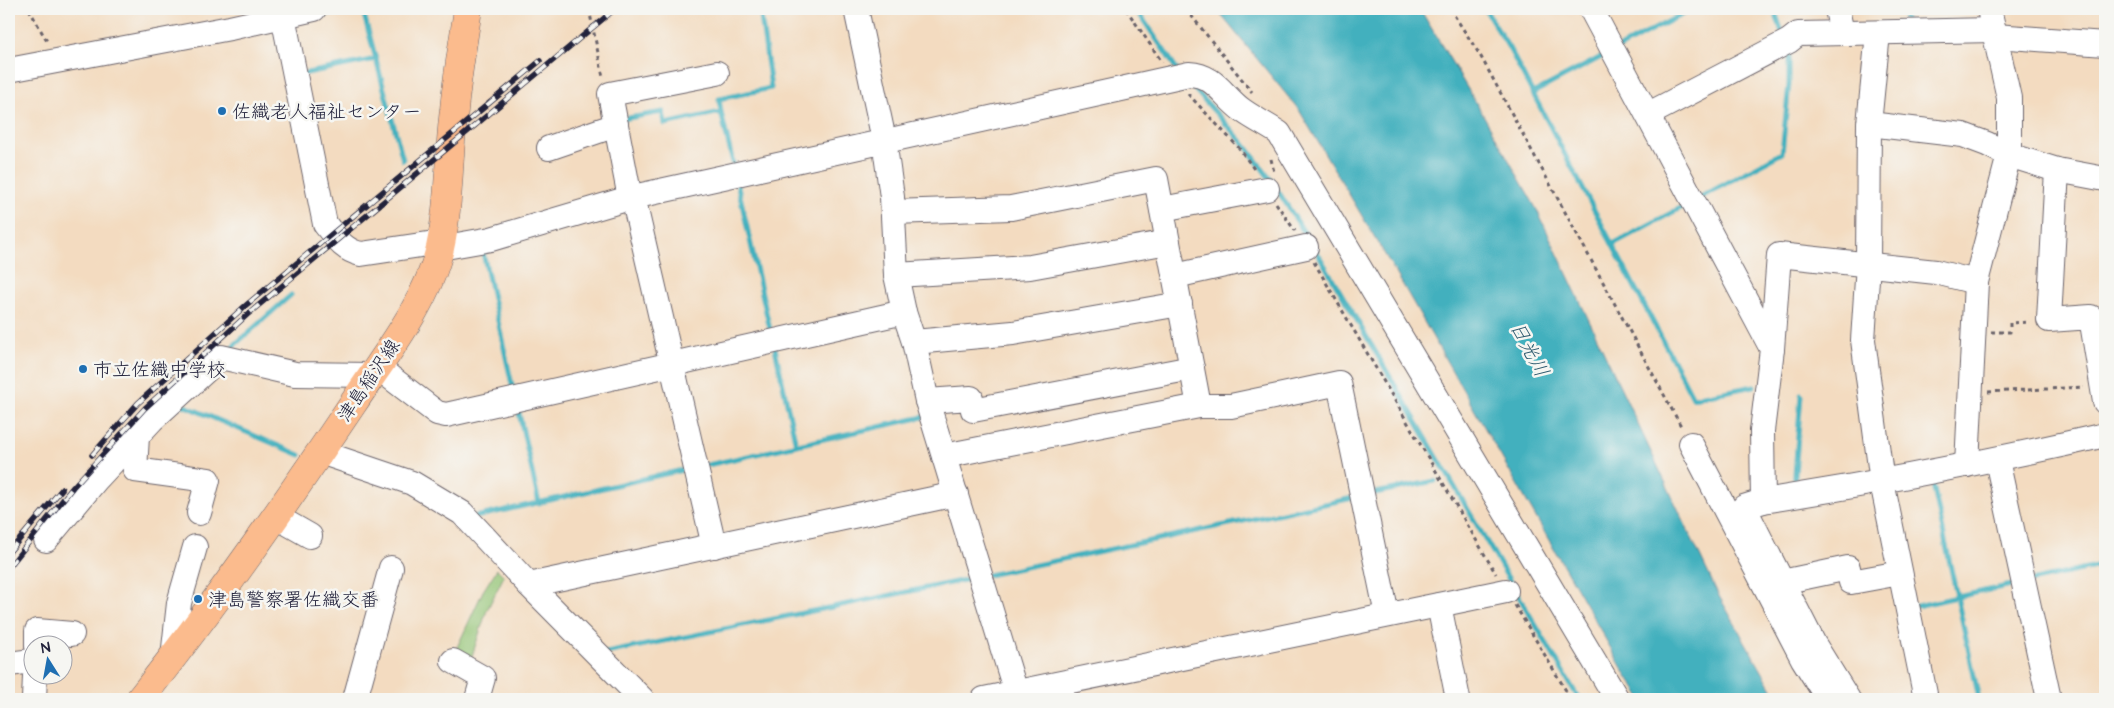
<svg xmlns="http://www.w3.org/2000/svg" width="2114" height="708" font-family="'Architects Daughter','Klee One',sans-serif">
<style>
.green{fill:#93c373;stroke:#5a7257}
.water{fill:#42b0be;stroke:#32697c}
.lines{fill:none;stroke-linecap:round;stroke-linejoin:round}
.stream{stroke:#42b0be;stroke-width:5}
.minor-casing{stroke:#6b636a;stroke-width:26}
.major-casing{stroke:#6b636a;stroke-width:29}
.path{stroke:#6b636a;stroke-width:3;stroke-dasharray:4 4;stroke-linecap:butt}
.minor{stroke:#fff;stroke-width:24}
.major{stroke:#fbbb8d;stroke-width:28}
.rail-casing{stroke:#22223b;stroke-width:5.5}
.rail{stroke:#f6f6f2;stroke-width:4;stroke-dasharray:11;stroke-linecap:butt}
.poi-dot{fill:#1f6fb2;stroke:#f6f6f2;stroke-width:2}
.labels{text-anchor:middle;stroke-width:5;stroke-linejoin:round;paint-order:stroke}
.poi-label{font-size:19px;fill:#22223b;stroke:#f6f6f2;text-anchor:start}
.street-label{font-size:19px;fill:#22223b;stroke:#f6f6f2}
.water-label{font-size:20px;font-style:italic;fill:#2f5b6f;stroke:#f6f6f2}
</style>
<rect width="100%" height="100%" fill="#f6f6f2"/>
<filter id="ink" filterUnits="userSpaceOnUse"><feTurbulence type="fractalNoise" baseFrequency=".02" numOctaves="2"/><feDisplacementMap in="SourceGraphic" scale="10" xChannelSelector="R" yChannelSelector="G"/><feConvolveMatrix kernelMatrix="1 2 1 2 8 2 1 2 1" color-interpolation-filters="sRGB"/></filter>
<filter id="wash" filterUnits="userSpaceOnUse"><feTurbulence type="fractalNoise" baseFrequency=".0096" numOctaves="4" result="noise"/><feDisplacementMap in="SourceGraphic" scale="20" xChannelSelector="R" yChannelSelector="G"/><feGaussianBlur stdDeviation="1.12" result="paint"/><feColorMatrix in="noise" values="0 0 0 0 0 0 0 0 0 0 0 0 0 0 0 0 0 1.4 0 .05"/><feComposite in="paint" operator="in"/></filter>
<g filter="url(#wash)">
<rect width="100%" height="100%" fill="#f3dbc0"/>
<polygon class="green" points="497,569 504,576 487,610 469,665 453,656 483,591"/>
<polygon class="water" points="1216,9 1420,9 1481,111 1536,208 1719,596 1778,699 1642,699 1622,668 1403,285 1299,110"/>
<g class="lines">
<g class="stream">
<polyline points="353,9 354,13 363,11 403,160"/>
<polyline points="1136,9 1176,68"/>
<polyline points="1485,9 1509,48 1693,398 1754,386"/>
<polyline points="1774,9 1783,35"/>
<polyline points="1903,9 1906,24"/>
<polyline points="318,16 349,9"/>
<polyline points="1619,48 1692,9"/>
<polyline points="302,74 376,59"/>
<polyline points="1188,82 1245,145 1273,183 1309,240"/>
<polyline points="1533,93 1607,54"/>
<polyline points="721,112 719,99 771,88 760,9"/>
<polyline points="622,119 663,112 665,124 721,112 734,167"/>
<polyline points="737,182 771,334"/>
<polyline points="1699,198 1782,153 1789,84 1789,49"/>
<polyline points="1613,244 1688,204"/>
<polyline points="1314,247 1579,699"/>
<polyline points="482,248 514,394"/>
<polyline points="231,348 291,295"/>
<polyline points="775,348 796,445"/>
<polyline points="517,404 539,503"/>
<polyline points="183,405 300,455"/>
<polyline points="703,466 923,417"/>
<polyline points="1932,480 1979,699"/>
<polyline points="1794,488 1801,395"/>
<polyline points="1370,494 1435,481"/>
<polyline points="475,517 687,469"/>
<polyline points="988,575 1353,498"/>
<polyline points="2030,581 2105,565"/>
<polyline points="1912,607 2016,584"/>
<polyline points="606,653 970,579"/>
</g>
</g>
</g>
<g filter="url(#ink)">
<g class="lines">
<defs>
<g id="minor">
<polyline points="856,9 884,140 892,197 896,275 904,312 914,342 927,401 1018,699"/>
<polyline points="1591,9 1772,349 1762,431 1763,501"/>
<polyline points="1837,9 1842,33"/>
<path d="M283,16L325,224C336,238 343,250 361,254L441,242"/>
<polyline points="1878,33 1869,124 1868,264 1863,340 1882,482 1926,699"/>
<polyline points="1995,36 2105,44"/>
<polyline points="9,70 230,28 314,9"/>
<polyline points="1649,114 1789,41 1798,34 1994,30"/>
<polyline points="1869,124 1963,135 1987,144 2009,155 2057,170 2105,179"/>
<polyline points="549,148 616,125"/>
<polyline points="2057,170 2049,320 2091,317 2105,402"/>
<polyline points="633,197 714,546"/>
<polyline points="630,198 610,94 717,73"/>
<polyline points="1162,209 1267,189"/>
<polyline points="893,212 1011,208 1156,179 1199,406"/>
<path d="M440,248L491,239L633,197L1189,74C1215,75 1223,96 1242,110C1253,118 1267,125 1279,133L1617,699"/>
<polyline points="896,275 1030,267 1168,242"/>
<polyline points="1175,276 1306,247"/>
<polyline points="914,342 1013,333 1180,304"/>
<polyline points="1772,349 1779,255 1936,272 1976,282"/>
<polyline points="377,367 437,413 446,415 904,312"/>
<polyline points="927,401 971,398 973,410 1192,368"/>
<polyline points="137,436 135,470 208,480 199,513"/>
<polyline points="1691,444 1803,659 1828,699"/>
<polyline points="320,452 412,483 462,513 529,585 642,699"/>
<polyline points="944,456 1199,406 1231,406 1339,383 1387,615"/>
<polyline points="1997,460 2049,699"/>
<polyline points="1967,465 1976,282 2009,155 2009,98 1989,9"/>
<polyline points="275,516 310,536"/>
<polyline points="46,540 96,480 152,420 221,357 295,374 371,375"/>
<polyline points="1782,582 1848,568 1851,582 1900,573"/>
<polyline points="529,585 956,494"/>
<polyline points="1439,605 1458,699"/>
<polyline points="37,646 37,631 72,634"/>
<polyline points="173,657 179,603 195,547"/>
<polyline points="453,661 483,678 477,699"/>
<polyline points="9,664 32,661"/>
<polyline points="34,699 35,676"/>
<polyline points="355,699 391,568"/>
<polyline points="984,699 1506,591"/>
<path d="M1848,699L1814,644L1744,507L1763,501C1878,483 1992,461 2105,435"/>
</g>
<path id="major" d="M140,699C216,604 286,503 354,402C385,355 427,303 440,248C450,203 448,156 454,110C457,76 463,43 468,9"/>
</defs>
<use href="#minor" class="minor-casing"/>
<use href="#major" class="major-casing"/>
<g class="path">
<polyline points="29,9 48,43"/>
<polyline points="589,9 603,77"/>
<polyline points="1126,9 1162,62"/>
<polyline points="1186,9 1252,92"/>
<polyline points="1450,9 1480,55 1682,428"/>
<polyline points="1188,94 1239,148 1256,172"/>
<polyline points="1271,159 1274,172"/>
<polyline points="1276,203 1295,231"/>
<polyline points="1314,262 1496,574"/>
<polyline points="1991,332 2010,332 2010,323 2030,322"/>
<polyline points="1988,392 2084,387"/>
<polyline points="1515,605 1571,699"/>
</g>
<use href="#minor" class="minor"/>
<use href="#major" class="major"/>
<defs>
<g id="rail">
<polyline points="92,455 138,403 245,306 540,61"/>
<polyline points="9,552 62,489"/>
<polyline points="9,567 73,487 145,408 247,315 615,9"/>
</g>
</defs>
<use href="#rail" class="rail-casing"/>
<use href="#rail" class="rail"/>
</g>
</g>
<g class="poi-dot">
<circle cx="222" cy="111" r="5"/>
<circle cx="83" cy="369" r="5"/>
<circle cx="198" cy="599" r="5"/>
</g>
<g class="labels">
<g class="poi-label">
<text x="232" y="118">佐織老人福祉センター</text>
<text x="93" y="376">市立佐織中学校</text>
<text x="208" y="606">津島警察署佐織交番</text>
</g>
<g class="street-label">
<text transform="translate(368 380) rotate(-56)" y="7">津島稲沢線</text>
</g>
<g class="water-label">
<text transform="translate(1530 349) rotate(62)" y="7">日光川</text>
</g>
</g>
<rect width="2114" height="708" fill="none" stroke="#f6f6f2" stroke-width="30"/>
<g transform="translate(48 660) rotate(349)"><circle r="24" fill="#f6f6f2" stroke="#a1a1a9"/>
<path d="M0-4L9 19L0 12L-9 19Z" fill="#1f6fb2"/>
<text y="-8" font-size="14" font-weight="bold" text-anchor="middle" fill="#22223b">N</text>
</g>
</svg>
